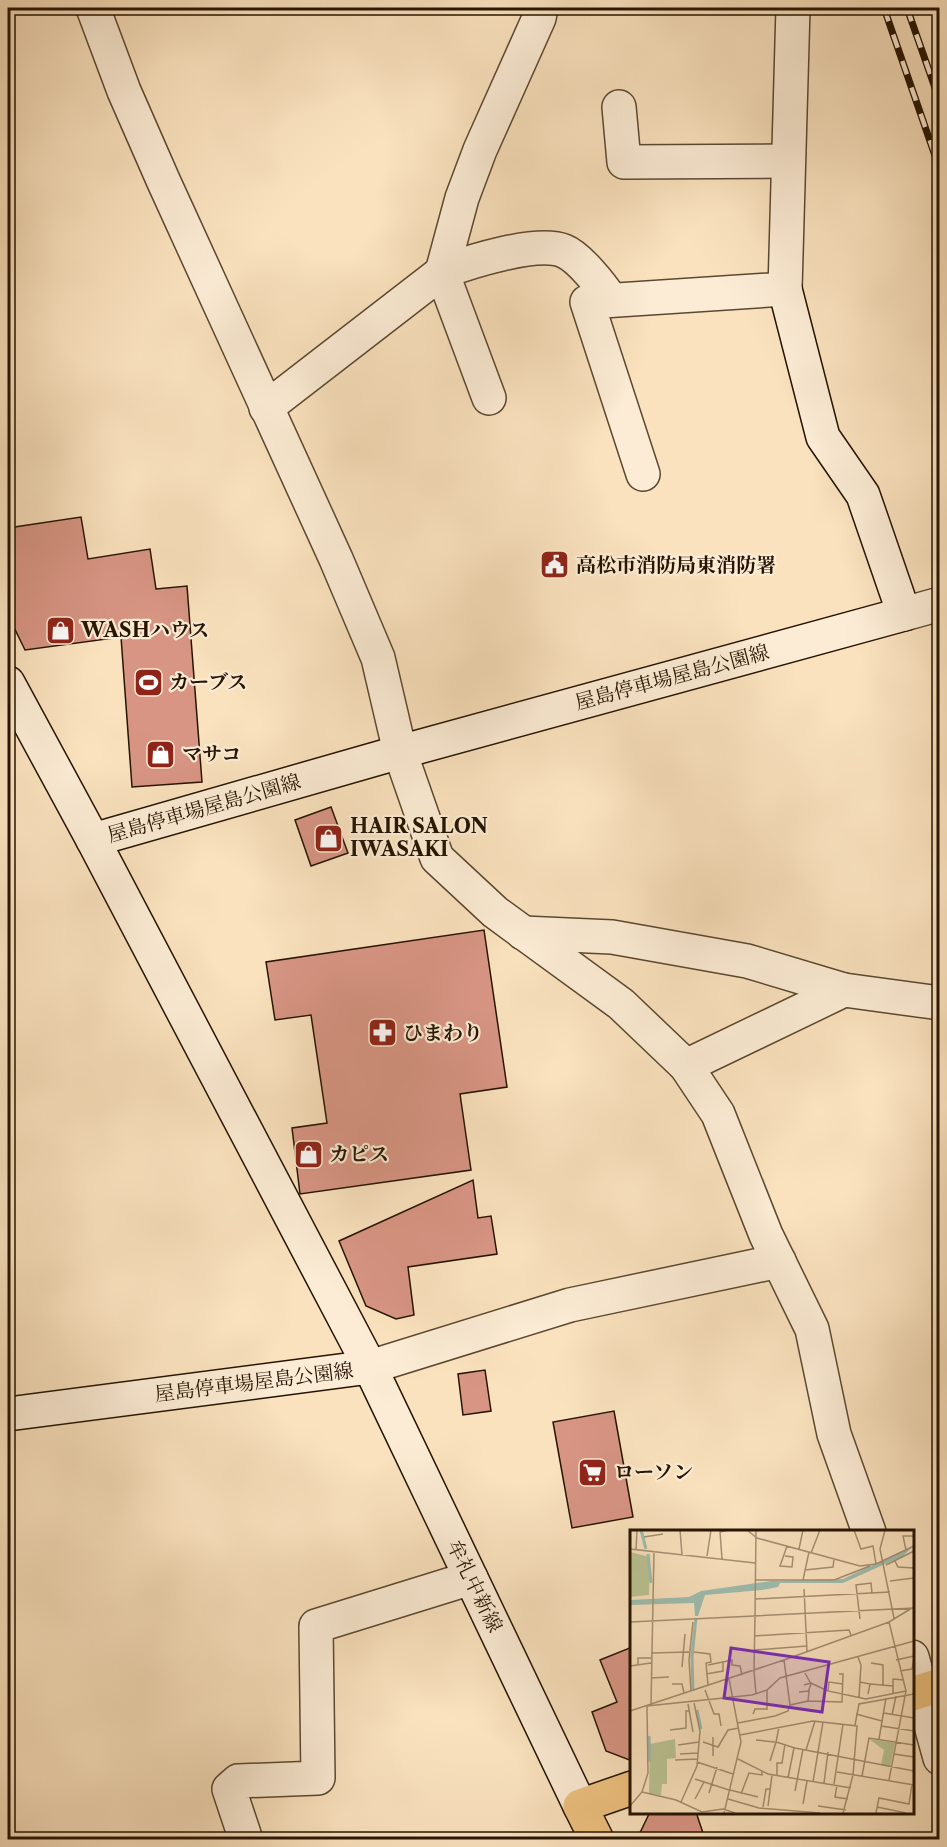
<svg xmlns="http://www.w3.org/2000/svg" width="947" height="1847" font-family="'Libre Caslon Text','Noto Serif JP',serif">
<style>
.building{fill:#d89584;stroke:#261401;stroke-width:1.5}
.lines{fill:none;stroke-linecap:round;stroke-linejoin:round}
.minor-casing{stroke:#5b4830;stroke-width:36}
.tertiary-casing{stroke:#5b4830;stroke-width:36}
.secondary-casing{stroke:#261401;stroke-width:36}
.primary-casing{stroke:#261401;stroke-width:36}
.minor{stroke:#fcecd5;stroke-width:33}
.tertiary{stroke:#fcecd5;stroke-width:33}
.secondary{stroke:#fcecd5;stroke-width:33}
.primary{stroke:#edc17f;stroke-width:33}
.rail-casing{stroke:#261401;stroke-width:7}
.rail{stroke:#fcecd5;stroke-width:4.5;stroke-dasharray:14;stroke-linecap:butt}
.labels{text-anchor:middle;stroke-width:4.5;stroke-linejoin:round;paint-order:stroke}
.poi-label{font-size:20px;font-weight:bold;fill:#261401;stroke:#fcecd5;text-anchor:start}
.street-label{font-size:20px;fill:#261401;stroke:#fcecd5}
.inset-river{fill:none;stroke:#9ebeb1;stroke-width:3}
.inset-road{fill:none;stroke:#a59072;stroke-width:1.5}
.view{fill:#7b2cbf;fill-opacity:0.15;stroke:#7b2cbf;stroke-width:3}
.inset-edge{fill:none;stroke:#261401;stroke-width:3}
</style>
<rect width="100%" height="100%" fill="#fae2be"/>
<filter id="stains"><feTurbulence type="fractalNoise" baseFrequency=".00333" numOctaves="4"/><feColorMatrix values="0 0 0 0 .2 0 0 0 0 .09 0 0 0 0 .02 0 0 0 .5 -.17"/></filter>
<radialGradient id="worn" r=".72"><stop offset=".6" stop-color="#630" stop-opacity="0"/><stop offset="1" stop-color="#630" stop-opacity=".3"/></radialGradient>
<g class="building">
<polygon points="81,517 88,559 150,549 156,589 187,586 202,782 132,787 121,637 25,650 8,615 8,528"/>
<polygon points="331,807 348,853 311,866 295,820"/>
<polygon points="484,930 507,1087 460,1094 471,1170 300,1194 292,1128 327,1123 311,1015 275,1020 266,962"/>
<polygon points="473,1180 478,1218 491,1216 497,1254 408,1267 414,1315 396,1319 366,1306 339,1241"/>
<polygon points="485,1370 491,1411 463,1415 458,1374"/>
<polygon points="614,1411 633,1517 572,1528 553,1422"/>
<polygon points="632,1647 632,1761 606,1751 592,1712 617,1702 600,1660"/>
<polygon points="650,1812 696,1812 705,1839 637,1839"/>
</g>
<g class="lines">
<defs>
<g id="minor">
<polyline points="93,8 124,91 163,180 336,559 378,658 400,752 437,858 495,912 621,1004 686,1066 718,1114 766,1235 812,1329 834,1434 869,1532"/>
<polyline points="619,107 624,162 788,161"/>
<polyline points="489,398 442,272 462,198 480,150 539,18 541,8"/>
<path d="M266,408L442,272C469,262 537,240 564,251C579,257 602,286 611,300"/>
<polyline points="643,474 587,302 785,289 793,8"/>
<polyline points="904,614 940,604"/>
<polyline points="523,933 612,937 747,961 844,990"/>
<polyline points="686,1066 844,990 940,1003"/>
<polyline points="912,1657 940,1758"/>
<polyline points="246,1840 229,1789 238,1781 318,1778 316,1626 471,1578"/>
</g>
<polyline id="tertiary" points="370,1367 570,1305 779,1261"/>
<g id="secondary">
<polyline points="8,683 93,840 370,1367 580,1806"/>
<polyline points="93,840 400,752 904,614 863,495 823,437 785,289"/>
<polyline points="8,1414 370,1367"/>
</g>
<g id="primary">
<polyline points="912,1694 940,1685"/>
<polyline points="597,1840 580,1806 632,1788"/>
</g>
</defs>
<use href="#minor" class="minor-casing"/>
<use href="#tertiary" class="tertiary-casing"/>
<use href="#secondary" class="secondary-casing"/>
<use href="#primary" class="primary-casing"/>
<use href="#minor" class="minor"/>
<use href="#tertiary" class="tertiary"/>
<use href="#secondary" class="secondary"/>
<use href="#primary" class="primary"/>
<defs>
<g id="rail">
<polyline points="884,8 940,170"/>
<polyline points="907,8 940,102"/>
</g>
</defs>
<use href="#rail" class="rail-casing"/>
<use href="#rail" class="rail"/>
</g>
<defs>
<symbol id="civic-square" viewBox="-11 -11 22 22"><rect x="-9" y="-9" width="18" height="18" rx="4" fill="#8f2418" stroke="#fcecd5"/><path d="M-.6-6.5H3V-4.5H.6V-3L4-1V1h2V6H-6V1h2V-1L-.6-3ZM-1.2 2.5V6h2.4V2.5Z" fill="#fff"/></symbol>
<symbol id="shop-square" viewBox="-11 -11 22 22"><rect x="-9" y="-9" width="18" height="18" rx="4" fill="#8f2418" stroke="#fcecd5"/><path d="M-5-2.5h2.3a2.7 3.5 0 0 1 5.4 0H5L5.5 6h-11ZM-1.5-2.5h3a1.5 2.3 0 0 0-3 0Z" fill="#fff"/></symbol>
<symbol id="stadium-square" viewBox="-11 -11 22 22"><rect x="-9" y="-9" width="18" height="18" rx="4" fill="#8f2418" stroke="#fcecd5"/><path d="M0-5a6.5 5 0 1 0 0 10a6.5 5 0 1 0 0-10ZM-3.5-1.8h7v3.6h-7Z" fill="#fff"/></symbol>
<symbol id="pharmacy-square" viewBox="-11 -11 22 22"><rect x="-9" y="-9" width="18" height="18" rx="4" fill="#8f2418" stroke="#fcecd5"/><path d="M-2-6h4v4h4v4h-4v4h-4v-4h-4v-4h4Z" fill="#fff"/></symbol>
<symbol id="supermarket-square" viewBox="-11 -11 22 22"><rect x="-9" y="-9" width="18" height="18" rx="4" fill="#8f2418" stroke="#fcecd5"/><path d="M-6-5.5h2.5l.6 2H6L4.5 2H-2.5L-4.4-4H-6ZM-1.5 3.2a1.3 1.3 0 1 0 .1 0ZM3 3.2a1.3 1.3 0 1 0 .1 0Z" fill="#fff"/></symbol>
</defs>
<g fill-rule="evenodd">
<use href="#civic-square" x="538" y="548" width="33" height="33"/>
<use href="#shop-square" x="44" y="614" width="33" height="33"/>
<use href="#stadium-square" x="132" y="666" width="33" height="33"/>
<use href="#shop-square" x="144" y="738" width="33" height="33"/>
<use href="#shop-square" x="312" y="822" width="33" height="33"/>
<use href="#pharmacy-square" x="366" y="1016" width="33" height="33"/>
<use href="#shop-square" x="292" y="1138" width="33" height="33"/>
<use href="#supermarket-square" x="576" y="1456" width="33" height="33"/>
</g>
<g class="labels">
<g class="poi-label">
<text x="576" y="572">高松市消防局東消防署</text>
<text x="81" y="637">WASHハウス</text>
<text x="169" y="689">カーブス</text>
<text x="182" y="761">マサコ</text>
<text x="350" y="833">HAIR SALON<tspan x="350" dy="23">IWASAKI</tspan></text>
<text x="403" y="1040">ひまわり</text>
<text x="329" y="1161">カピス</text>
<text x="614" y="1479">ローソン</text>
</g>
<g class="street-label">
<text transform="translate(672 677) rotate(-15)" y="7">屋島停車場屋島公園線</text>
<text transform="translate(204 808) rotate(-16)" y="7">屋島停車場屋島公園線</text>
<text transform="translate(254 1382) rotate(-7)" y="7">屋島停車場屋島公園線</text>
<text transform="translate(475 1586) rotate(64)" y="7">牟礼中新線</text>
</g>
</g>
<g transform="translate(630 1530)">
<rect width="284" height="284" fill="#fae2be"/>
<path d="M0,22L20,27L19,65L0,67ZM45,209L46,228L37,229V254H32L31,265L19,264L20,214ZM239,209L265,213L260,237L251,235L254,220Z" fill="#bbc494"/>
<path d="M283,16L273,26L213,53H150L148,57L132,60L75,65L68,86H65L64,73L0,75V70L59,67L71,61L141,51L213,49Z" fill="#9ebeb1"/>
<path class="inset-river" d="M11,0L16,19M18,24L21,53M63,161L62,127L66,88M67,180L71,199M19,206L20,232"/>
<path class="inset-road" d="M50,0L52,25M117,0L127,8L230,36L246,34L284,16M224,0L231,19L243,16L246,34M255,0L250,19L264,88M14,7L33,4M0,19L125,33M6,19L7,0M169,19L173,0M276,20L273,6H284M181,23L190,0M77,26L81,0M155,26L163,27L162,37L150,36L157,16M92,29L90,2L98,0M265,31L268,37L284,38M256,35L284,21M175,40L203,37L204,29M125,50H204L240,36M173,50L179,22M260,51L284,48M174,59L177,121M125,69L260,62M125,86L126,0M230,89L226,55L241,53L242,63M0,92L284,78M259,92L276,161L259,250M124,106L219,100L221,105M124,120L177,116M64,122L80,124L81,132L76,133L78,155M21,123L59,122M228,127L231,135L229,167M154,130L160,175L178,171M266,130L284,126M93,132L102,130V135L110,136L112,145M241,133L253,135V155M8,135V128H21M0,136L21,133M52,137L55,104M124,141L126,164M124,141L125,86M270,141L282,139L284,129M175,143L181,154L178,162M76,144L93,141V132L78,135M21,148L39,147M230,152L240,154L238,164M42,154H52L54,163M213,154L199,152L198,161L236,169L276,161M240,154L263,156M174,155L181,153L198,161M75,160L84,184H89L91,196M61,161L59,130L63,92M169,162L179,161L178,171L212,172L213,144H209M263,164V149L274,150M21,174L24,21M58,174L63,202M0,181L154,130L259,92L282,78M254,183L284,188M123,184L125,179H137V160M226,184L252,191M262,185L266,166M108,193L145,186L158,181L160,175M225,195L229,174L284,164M251,196L284,201M149,197L146,212L165,218L284,241M40,200L56,198V181H59M110,205L183,191L227,196L223,245L213,283M83,207V226M249,209L256,168M126,210L145,212M73,212L88,217L98,200L109,198M48,215L69,212M176,220L185,191M50,224L68,223M264,224L284,227M108,229L138,244L221,258M45,230L67,229M140,231L146,212M67,232L103,244M207,242L284,255M147,245V233H152L155,214M232,246L239,208L284,215M158,248L164,218M65,249L99,260M183,252L193,192M194,253L198,222M204,254L213,194M207,255L205,267L218,269M100,260L128,267M165,261L173,219M12,262L46,270L72,282L93,279L105,283M79,263L87,237M111,264L119,243L132,245V241M65,269L74,252M98,269L129,278L190,283M51,272L67,236L70,201L64,173M173,274L177,251M0,276L12,262L18,243L17,176L122,165L137,160L150,148L284,111M138,276L142,245M188,276L216,280M133,277L136,259H140M247,277L276,283M94,283L111,212L99,149M246,283L249,268L279,274L282,254"/>
<path class="view" d="M101,118L199,132L192,182L94,168Z"/>
<rect width="284" height="284" class="inset-edge"/>
</g>
<rect width="947" height="1847" fill="none" stroke="#fae2be" stroke-width="30"/>
<rect x="9" y="9" width="929" height="1829" fill="none" stroke="#261401" stroke-width="3"/>
<rect x="15" y="15" width="917" height="1817" fill="none" stroke="#261401" stroke-width="1.5"/>
<rect width="100%" height="100%" filter="url(#stains)"/>
<rect width="100%" height="100%" fill="url(#worn)"/>
</svg>
